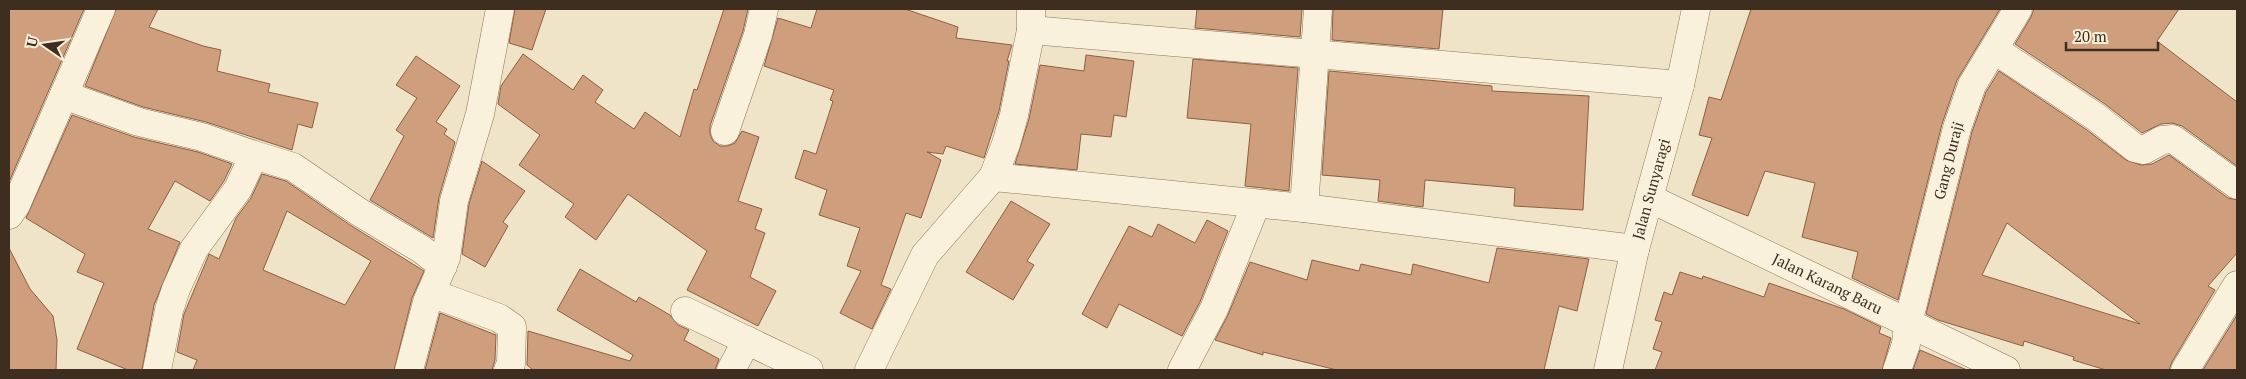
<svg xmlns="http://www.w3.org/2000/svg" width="2246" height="379" font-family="'PT Serif',serif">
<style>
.building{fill:#cf9f7d;stroke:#8d5f41;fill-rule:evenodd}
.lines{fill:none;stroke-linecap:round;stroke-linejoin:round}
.minor-casing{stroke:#8d765c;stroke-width:29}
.minor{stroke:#faf1dc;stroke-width:28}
.labels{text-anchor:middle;stroke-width:4.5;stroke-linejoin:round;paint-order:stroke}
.street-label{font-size:15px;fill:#3d2e20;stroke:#f7eed8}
</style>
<rect width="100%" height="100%" fill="#f0e4c8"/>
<g class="building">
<polygon points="9,9 84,9 9,182"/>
<polygon points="116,9 158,9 149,27 203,46 221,50 217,71 270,84 268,92 318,103 312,128 298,124 292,150 206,122 143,107 85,86"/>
<polygon points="515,9 546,9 532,50 509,43"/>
<polygon points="724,9 748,9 743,31 710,126 710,134 713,141 720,146 728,146 735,143 742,131 759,137 738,201 762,209 755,229 765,233 750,277 776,291 758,326 687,290 707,251 628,194 596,240 565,217 574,204 519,165 540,135 498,104 501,86 523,54 573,90 583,75 603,90 595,102 634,129 645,112 680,137 694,89 697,90"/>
<polygon points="817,9 905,9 958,27 956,38 1012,45 1007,61 1009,61 999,111 984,158 946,146 943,154 927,152 941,160 921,218 906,213 881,285 891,289 872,329 840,313 861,271 847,266 860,228 819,215 827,190 795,178 804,150 816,154 833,101 830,100 834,90 764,66 778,18 811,28"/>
<polygon points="1197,9 1302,9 1300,37 1195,28"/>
<polygon points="1333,9 1443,9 1439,49 1332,40"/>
<polygon points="1751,9 2000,9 1957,80 1942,124 1898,300 1852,278 1858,252 1802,237 1815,183 1765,171 1748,216 1692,195 1712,138 1699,135 1709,97 1721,100"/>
<polygon points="2034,9 2179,9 2157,41 2237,102 2237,166 2182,126 2172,123 2161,124 2142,133 2105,104 2015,44 2031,17"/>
<polygon points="1086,55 1134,61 1126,117 1114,115 1111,137 1081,134 1077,170 1015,164 1029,119 1040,65 1084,71"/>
<polygon points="416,56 460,86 436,122 447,129 444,134 455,142 439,197 433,238 370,200 404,136 396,130 417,98 396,85"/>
<polygon points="1193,59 1298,68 1289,191 1245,186 1251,124 1187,118"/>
<polygon points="1329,71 1492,86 1492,91 1589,96 1583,210 1514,206 1515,188 1425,180 1423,207 1378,201 1380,180 1322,175"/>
<path d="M1999,71L2087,130L2126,160L2141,165L2152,164L2169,155L2228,198L2237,200V253L2208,286L2215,290L2172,362L2169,370H2106L2073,360L2074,357L2024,341L2023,346L1938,320L1926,314L1972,132L1986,92ZM2007,223L2140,324L1982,275Z"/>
<polygon points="72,115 134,137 198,152 232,164 224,181 210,201 175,181 148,229 180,242 154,305 142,370 128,370 77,349 104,283 77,272 85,254 26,218"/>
<polygon points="482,161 525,191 503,222 508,226 485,267 462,254 469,204"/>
<path d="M262,174L286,181L350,225L424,271L412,298L394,370H193L197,360L177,352L184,314L208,257L209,254L219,259L236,218L251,198ZM287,211L371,261L345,305L263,270Z"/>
<polygon points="1011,201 1050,224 1027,261 1034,265 1013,300 966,272"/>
<polygon points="1207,220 1228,231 1200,302 1182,336 1119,304 1107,328 1082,314 1129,226 1152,237 1158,224 1195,243"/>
<polygon points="9,248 30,289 53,316 57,340 56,370 9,370"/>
<polygon points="1497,248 1589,259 1577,311 1559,306 1544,370 1337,370 1263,352 1263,355 1215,340 1228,315 1250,262 1307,280 1312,260 1359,271 1361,264 1411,275 1413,264 1489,283"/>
<polygon points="580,269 636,302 639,297 670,315 678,325 689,330 684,340 719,359 715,370 533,370 527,365 528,331 630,361 633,355 557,310"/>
<polygon points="1680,272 1702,279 1703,276 1764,297 1769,283 1844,309 1881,327 1879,333 1891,338 1882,370 1655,370 1662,352 1653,349 1662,322 1655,320 1664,292 1672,295"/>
<polygon points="440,313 496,335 495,360 492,370 425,370"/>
<polygon points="2237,315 2237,370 2203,370"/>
<polygon points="1920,350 1967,370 1913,370"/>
</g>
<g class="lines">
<defs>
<g id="minor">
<polyline points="1031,30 1680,85"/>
<polyline points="1995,50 2096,117 2135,148 2144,150 2162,140 2173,139 2237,185"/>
<polyline points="64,95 139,122 202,137 254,155 238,189 194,249 176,289 169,310 157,370"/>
<polyline points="725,131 758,35 764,9"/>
<polyline points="254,155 293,167 359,212 421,249 443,266"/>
<polyline points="993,177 1304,208 1635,249"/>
<path id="s1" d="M1649,198L2006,370"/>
<polyline points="1304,208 1318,9"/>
<polyline points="9,215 16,205 101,9"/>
<polyline points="431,293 499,318 512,327 511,364 508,370"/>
<polyline points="685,311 809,370"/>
<polyline points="409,370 427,302 446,258 454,201 480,114 500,9"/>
<polyline points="731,370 747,340"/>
<polyline points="869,370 925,255 993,177 1006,144 1014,115 1031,30 1031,9"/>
<polyline points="1182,370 1214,309 1256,204"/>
<path id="s2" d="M1608,370L1635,249L1680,85L1696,9"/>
<path id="s3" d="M1897,370L1906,344L1908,323L1957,128L1972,85L2018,9"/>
<polyline points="2185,370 2237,285"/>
</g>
</defs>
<use href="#minor" class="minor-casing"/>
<use href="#minor" class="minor"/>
</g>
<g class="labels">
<g class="street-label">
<text dy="5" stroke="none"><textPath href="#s3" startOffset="216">Gang Duraji</textPath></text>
<text dy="5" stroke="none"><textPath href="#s2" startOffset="186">Jalan Sunyaragi</textPath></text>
<text dy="5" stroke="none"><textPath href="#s1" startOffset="198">Jalan Karang Baru</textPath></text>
</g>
</g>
<rect width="2246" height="379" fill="none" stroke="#3d2e20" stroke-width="20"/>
<g transform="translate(45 45) rotate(283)" stroke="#f7eed8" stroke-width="4" paint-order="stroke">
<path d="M0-4L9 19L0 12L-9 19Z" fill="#3d2e20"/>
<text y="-8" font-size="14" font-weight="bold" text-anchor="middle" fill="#3d2e20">U</text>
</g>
<path d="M2066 42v8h92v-8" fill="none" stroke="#3d2e20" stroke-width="2.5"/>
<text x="2074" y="42" font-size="15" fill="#3d2e20" stroke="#f7eed8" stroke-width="4" paint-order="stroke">20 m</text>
</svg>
